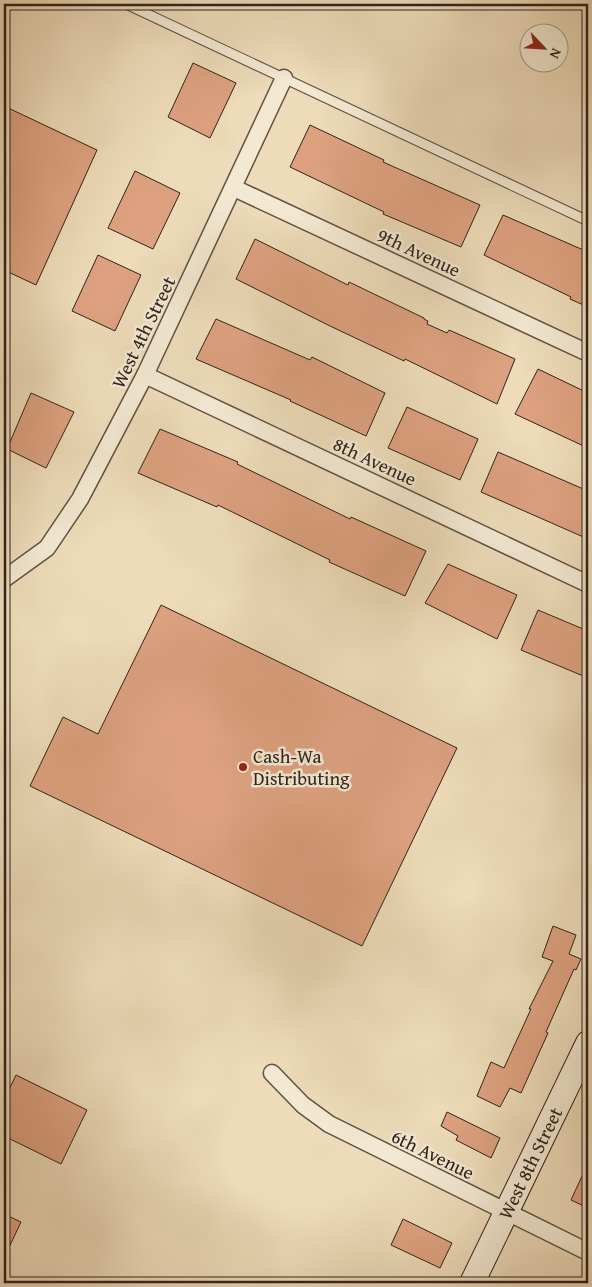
<svg xmlns="http://www.w3.org/2000/svg" width="592" height="1287" font-family="'Gentium Book Plus',serif">
<style>
.building{fill:#dda17f;stroke:#30231c}
.lines{fill:none;stroke-linecap:round;stroke-linejoin:round}
.lane-casing{stroke:#5f5143;stroke-width:11}
.street-casing{stroke:#5f5143;stroke-width:19}
.secondary-casing{stroke:#30231c;stroke-width:26}
.lane{stroke:#f3e8d2;stroke-width:9}
.street{stroke:#f3e8d2;stroke-width:16}
.secondary{stroke:#f3e8d2;stroke-width:24}
.poi-dot{fill:#8f2418;stroke:#f3e8d2;stroke-width:2}
.labels{text-anchor:middle;stroke-width:5;stroke-linejoin:round;paint-order:stroke}
.street-label{font-size:19px;fill:#30231c;stroke:#f3e8d2}
.poi-label{font-size:19px;fill:#30231c;stroke:#f3e8d2;text-anchor:start}
</style>
<rect width="100%" height="100%" fill="#eddbb9"/>
<filter id="stains"><feTurbulence type="fractalNoise" baseFrequency=".004" numOctaves="4"/><feColorMatrix values="0 0 0 0 .2 0 0 0 0 .09 0 0 0 0 .02 0 0 0 .5 -.17"/></filter>
<radialGradient id="worn" r=".72"><stop offset=".6" stop-color="#630" stop-opacity="0"/><stop offset="1" stop-color="#630" stop-opacity=".3"/></radialGradient>
<g class="building">
<polygon points="193,63 236,83 210,138 168,117"/>
<polygon points="4,106 97,150 36,285 4,270"/>
<polygon points="310,125 384,160 383,162 480,205 461,247 383,214 384,212 290,167"/>
<polygon points="135,171 180,193 153,249 108,228"/>
<polygon points="503,215 588,252 588,307 570,299 571,297 484,255"/>
<polygon points="255,239 348,285 349,282 424,318 424,319 428,321 427,324 447,333 449,330 515,359 497,404 405,359 404,361 330,326 236,279"/>
<polygon points="98,255 141,275 115,331 72,311"/>
<polygon points="216,319 310,360 312,357 385,393 366,436 290,401 291,400 196,359"/>
<polygon points="538,369 588,393 588,448 515,414"/>
<polygon points="31,393 74,412 46,468 7,449"/>
<polygon points="407,407 478,439 460,480 388,448"/>
<polygon points="160,429 238,462 237,464 350,519 351,517 426,551 405,596 329,562 330,560 218,505 217,507 138,473"/>
<polygon points="498,452 588,491 588,539 481,492"/>
<polygon points="448,564 517,595 497,639 425,603"/>
<polygon points="161,605 457,748 362,946 30,786 63,717 98,734"/>
<polygon points="538,610 588,631 588,678 521,650"/>
<polygon points="553,926 576,935 569,954 581,959 576,970 574,969 546,1032 548,1033 521,1093 510,1088 500,1107 477,1096 491,1062 504,1068 531,1009 529,1009 553,961 542,957"/>
<polygon points="16,1075 87,1110 61,1164 4,1136 4,1100"/>
<polygon points="447,1112 500,1138 491,1158 456,1140 458,1136 441,1126"/>
<polygon points="588,1163 588,1208 571,1200"/>
<polygon points="4,1214 21,1222 4,1258"/>
<polygon points="403,1219 452,1243 440,1268 391,1245"/>
</g>
<g class="lines">
<defs>
<polyline id="lane" points="126,4 588,221"/>
<g id="street">
<polyline points="234,188 588,353"/>
<polyline points="145,375 588,584"/>
<polyline points="4,579 47,548 80,499 145,375 284,78"/>
<polyline points="272,1073 303,1105 329,1124 588,1252"/>
</g>
<polyline id="secondary" points="472,1283 588,1043"/>
</defs>
<use href="#lane" class="lane-casing"/>
<use href="#street" class="street-casing"/>
<use href="#secondary" class="secondary-casing"/>
<use href="#lane" class="lane"/>
<use href="#street" class="street"/>
<use href="#secondary" class="secondary"/>
</g>
<circle class="poi-dot" cx="243" cy="767" r="5"/>
<g class="labels">
<g class="street-label">
<text transform="translate(419 252) rotate(25)" y="7">9th Avenue</text>
<text transform="translate(143 332) rotate(-64)" y="7">West 4th Street</text>
<text transform="translate(375 461) rotate(25)" y="7">8th Avenue</text>
<text transform="translate(433 1154) rotate(26)" y="7">6th Avenue</text>
<text transform="translate(530 1163) rotate(-64)" y="7">West 8th Street</text>
</g>
<g class="poi-label">
<text x="253" y="763">Cash-Wa<tspan x="253" dy="22">Distributing</tspan></text>
</g>
</g>
<rect width="592" height="1287" fill="none" stroke="#eddbb9" stroke-width="20"/>
<rect x="5" y="5" width="582" height="1277" fill="none" stroke="#30231c" stroke-width="2.5"/>
<rect x="10" y="10" width="572" height="1267" fill="none" stroke="#30231c"/>
<g transform="translate(544 48) rotate(115)"><circle r="24" fill="#f3e8d2" stroke="#a59989"/>
<path d="M0-4L9 19L0 12L-9 19Z" fill="#8f2418"/>
<text y="-8" font-size="14" font-weight="bold" text-anchor="middle" fill="#30231c">N</text>
</g>
<rect width="100%" height="100%" filter="url(#stains)"/>
<rect width="100%" height="100%" fill="url(#worn)"/>
</svg>
